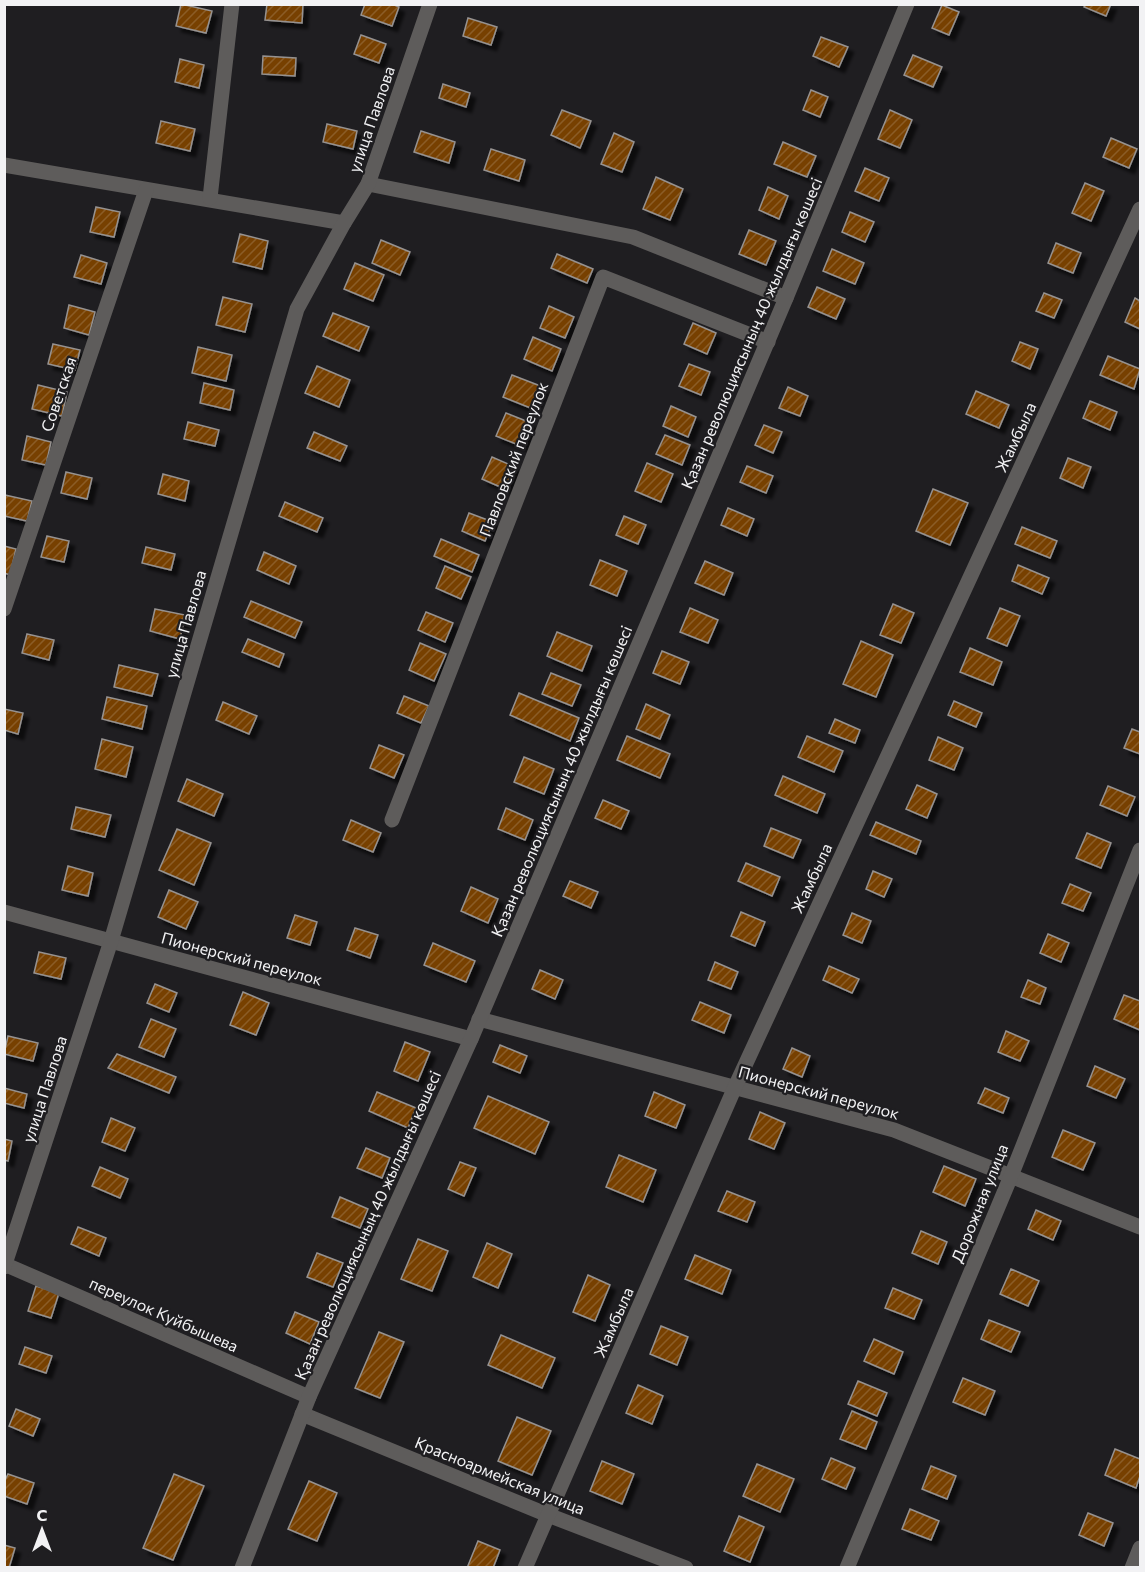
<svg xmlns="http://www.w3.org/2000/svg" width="1145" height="1572" font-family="Commissioner,sans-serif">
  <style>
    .building { fill: url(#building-hatch); stroke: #969290; stroke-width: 1.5; filter: url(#shadow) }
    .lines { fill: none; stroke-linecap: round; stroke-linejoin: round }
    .minor { stroke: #5e5c5b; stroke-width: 15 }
    .labels { text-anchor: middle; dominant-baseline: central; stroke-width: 4.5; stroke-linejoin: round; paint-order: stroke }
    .street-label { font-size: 16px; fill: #f2f2f4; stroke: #1f1e21 }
  </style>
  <defs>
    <pattern id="building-hatch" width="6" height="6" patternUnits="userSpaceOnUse" patternTransform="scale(1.5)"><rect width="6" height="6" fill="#774102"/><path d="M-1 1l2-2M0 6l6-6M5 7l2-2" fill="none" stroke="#8b5d28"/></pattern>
    <filter id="shadow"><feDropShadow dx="5.5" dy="5.5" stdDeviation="1.5" flood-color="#0009"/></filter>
  </defs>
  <rect width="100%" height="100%" fill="#1f1e21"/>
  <g class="building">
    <polygon points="181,4 212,11 206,33 176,26"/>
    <polygon points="267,4 303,4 302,23 265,20"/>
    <polygon points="365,4 392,4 399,7 392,26 361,15"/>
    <polygon points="1086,4 1111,4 1106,16 1084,7"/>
    <polygon points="942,5 959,12 949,35 932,28"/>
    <polygon points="468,18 497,27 491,45 463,36"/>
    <polygon points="361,35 386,44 379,63 354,54"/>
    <polygon points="821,37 848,47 839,67 813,56"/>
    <polygon points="913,55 942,67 933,87 904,75"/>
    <polygon points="263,56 296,58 295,76 262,74"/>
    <polygon points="180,59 204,65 199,88 175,82"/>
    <polygon points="443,84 470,93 466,107 439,98"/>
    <polygon points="811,90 828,97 820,117 803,110"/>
    <polygon points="562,110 591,121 580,148 551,135"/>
    <polygon points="890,110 912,120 900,148 878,139"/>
    <polygon points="161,121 195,129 190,151 156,143"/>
    <polygon points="327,124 357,131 353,149 323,142"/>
    <polygon points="421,131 455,142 449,163 414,152"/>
    <polygon points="614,133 634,142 622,172 601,164"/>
    <polygon points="1111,138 1137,149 1129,168 1103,157"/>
    <polygon points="783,142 816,156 807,177 774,164"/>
    <polygon points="491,149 525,160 519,181 484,170"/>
    <polygon points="865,168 889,178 879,201 855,191"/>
    <polygon points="656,177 683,189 670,220 643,209"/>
    <polygon points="1085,183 1104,191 1091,221 1072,213"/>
    <polygon points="768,187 788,196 779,219 759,210"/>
    <polygon points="96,207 120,212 114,237 90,232"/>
    <polygon points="850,212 874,222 865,242 842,232"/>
    <polygon points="749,230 776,241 766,265 739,254"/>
    <polygon points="240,234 268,241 262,269 233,262"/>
    <polygon points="381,240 410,252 400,275 372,263"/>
    <polygon points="1056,243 1081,253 1073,273 1048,263"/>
    <polygon points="832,249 864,263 855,284 823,271"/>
    <polygon points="557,254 593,269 587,283 551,268"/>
    <polygon points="81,255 107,263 101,284 74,277"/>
    <polygon points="355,263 384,275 373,301 344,289"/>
    <polygon points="817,287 845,299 836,319 808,307"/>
    <polygon points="1044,293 1062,300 1054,318 1036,311"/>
    <polygon points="223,297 252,304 245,332 216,325"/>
    <polygon points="1135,298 1140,301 1140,329 1125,322"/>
    <polygon points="69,305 95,312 89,335 64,328"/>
    <polygon points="549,306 574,317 565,338 540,328"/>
    <polygon points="333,313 369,327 359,351 323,336"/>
    <polygon points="693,323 716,333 707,354 684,344"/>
    <polygon points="533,337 561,349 552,371 524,359"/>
    <polygon points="1020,342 1038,349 1030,369 1012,361"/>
    <polygon points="53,344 80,350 75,370 48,364"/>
    <polygon points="198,347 232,355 226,381 192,373"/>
    <polygon points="1108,356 1140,369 1134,389 1100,375"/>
    <polygon points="689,364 710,372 701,395 679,386"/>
    <polygon points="317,366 350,380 339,407 305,393"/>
    <polygon points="512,375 543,387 533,409 503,397"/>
    <polygon points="204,383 234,390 230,410 200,403"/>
    <polygon points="38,385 67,392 62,416 32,409"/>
    <polygon points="788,387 808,396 800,416 779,408"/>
    <polygon points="976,391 1009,405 999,428 966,414"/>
    <polygon points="1090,401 1117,412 1110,430 1083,418"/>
    <polygon points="671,406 696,417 688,437 663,426"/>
    <polygon points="506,413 531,423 521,446 496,436"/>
    <polygon points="188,422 219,430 215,446 184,439"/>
    <polygon points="764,425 782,432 773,453 755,445"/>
    <polygon points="314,432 347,446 340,461 307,448"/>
    <polygon points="665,435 690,445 682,465 656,454"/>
    <polygon points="27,436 51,442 46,465 22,460"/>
    <polygon points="492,457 515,467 505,489 482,479"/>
    <polygon points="1068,458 1091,467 1083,488 1060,478"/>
    <polygon points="647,463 673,474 661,502 635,491"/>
    <polygon points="747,466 773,476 766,493 740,482"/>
    <polygon points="66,472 92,478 87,499 61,493"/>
    <polygon points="163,474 189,481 185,501 158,494"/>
    <polygon points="933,489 968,503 950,545 916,531"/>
    <polygon points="5,495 32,501 27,521 4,516"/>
    <polygon points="285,502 323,518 317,532 279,516"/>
    <polygon points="728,508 754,519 747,536 721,525"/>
    <polygon points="469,513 493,522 485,541 462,531"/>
    <polygon points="624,516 646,525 638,544 616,535"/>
    <polygon points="1022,527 1057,541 1050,558 1015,544"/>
    <polygon points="47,536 69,541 64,562 41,557"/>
    <polygon points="441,539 479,555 472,572 434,556"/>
    <polygon points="4,546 16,549 10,575 4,573"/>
    <polygon points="146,547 175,554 171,570 142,563"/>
    <polygon points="264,552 296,566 289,584 257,570"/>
    <polygon points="600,560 627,571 617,596 590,585"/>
    <polygon points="705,561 733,573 724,595 695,583"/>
    <polygon points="1018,565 1049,578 1042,594 1012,581"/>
    <polygon points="445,566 471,577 461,599 436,588"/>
    <polygon points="251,601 302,622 295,638 244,617"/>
    <polygon points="893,604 914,613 901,643 880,635"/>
    <polygon points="690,608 718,620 708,643 680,632"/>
    <polygon points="1000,608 1020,616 1007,646 987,638"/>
    <polygon points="155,609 185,615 180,639 150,631"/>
    <polygon points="426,612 453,623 445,642 418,630"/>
    <polygon points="557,632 592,646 582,671 547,656"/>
    <polygon points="27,634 54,640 49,660 22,653"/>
    <polygon points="248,639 284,654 279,667 242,652"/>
    <polygon points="861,641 893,655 876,697 843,684"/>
    <polygon points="420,643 446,654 434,681 409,670"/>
    <polygon points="970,648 1002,662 993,685 960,672"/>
    <polygon points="662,651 689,662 680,684 653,673"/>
    <polygon points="119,665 158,674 152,696 114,687"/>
    <polygon points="551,673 581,685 572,706 542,694"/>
    <polygon points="519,693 579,718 570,741 510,715"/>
    <polygon points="404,696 429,706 421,723 397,713"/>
    <polygon points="107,697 147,706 142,729 102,719"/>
    <polygon points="954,701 982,713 976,727 948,715"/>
    <polygon points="223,702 257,716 249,734 216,720"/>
    <polygon points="646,704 670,715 660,739 636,729"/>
    <polygon points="4,709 23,713 18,734 4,730"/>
    <polygon points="835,719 860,730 855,743 829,733"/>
    <polygon points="1132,729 1140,732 1140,754 1124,748"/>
    <polygon points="627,736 670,754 660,778 617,760"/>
    <polygon points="807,736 843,751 834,772 798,757"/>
    <polygon points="938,737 963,748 954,770 929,760"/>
    <polygon points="102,739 133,747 126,777 95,769"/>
    <polygon points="379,745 404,755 394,778 370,768"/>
    <polygon points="524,757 554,769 544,794 514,782"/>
    <polygon points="783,776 825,794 817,813 775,795"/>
    <polygon points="187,779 223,794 214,816 178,801"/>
    <polygon points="917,785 937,794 927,818 906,809"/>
    <polygon points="1108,786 1135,797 1127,816 1100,805"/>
    <polygon points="603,800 629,811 621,829 595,818"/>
    <polygon points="76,807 111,815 105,837 71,829"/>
    <polygon points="506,808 533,820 525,840 498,829"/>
    <polygon points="351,820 381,833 373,852 343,840"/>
    <polygon points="876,822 921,841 916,854 870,835"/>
    <polygon points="771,828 801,840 793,858 764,846"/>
    <polygon points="177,829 211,843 194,885 159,870"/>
    <polygon points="1087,833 1111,843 1101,868 1076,858"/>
    <polygon points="746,863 780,877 772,896 738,881"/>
    <polygon points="68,866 93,873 88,896 62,890"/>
    <polygon points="873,871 892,879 884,897 866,889"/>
    <polygon points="570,881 598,892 591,908 563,896"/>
    <polygon points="1070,884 1091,893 1083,911 1062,903"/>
    <polygon points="471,887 498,899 488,923 461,911"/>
    <polygon points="169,890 198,902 186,929 158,917"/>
    <polygon points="741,912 765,922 755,946 731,936"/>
    <polygon points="852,913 871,921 862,943 843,935"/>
    <polygon points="295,915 317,922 310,945 287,938"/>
    <polygon points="355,928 378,935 370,958 347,950"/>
    <polygon points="1048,934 1069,943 1061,962 1040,953"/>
    <polygon points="433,943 475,961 466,982 424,965"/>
    <polygon points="39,952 66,958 61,979 34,973"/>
    <polygon points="715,962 738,972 731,989 708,980"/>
    <polygon points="829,966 859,979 852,993 823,980"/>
    <polygon points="540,970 563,980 555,999 532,989"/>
    <polygon points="1028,980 1046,988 1040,1004 1021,997"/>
    <polygon points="155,984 177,993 169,1012 147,1003"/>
    <polygon points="243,992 269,1003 256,1035 230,1025"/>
    <polygon points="1124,995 1140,1001 1140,1030 1114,1019"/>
    <polygon points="700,1002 731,1015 724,1033 692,1020"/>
    <polygon points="151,1019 176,1029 164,1057 139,1047"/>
    <polygon points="1006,1031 1029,1041 1020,1061 998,1052"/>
    <polygon points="8,1036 38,1043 33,1061 4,1054"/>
    <polygon points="405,1042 430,1052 418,1081 394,1071"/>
    <polygon points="500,1045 527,1056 520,1073 493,1062"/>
    <polygon points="792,1048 810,1056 802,1077 783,1069"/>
    <polygon points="117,1054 176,1077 169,1093 108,1068"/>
    <polygon points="1095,1066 1125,1079 1116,1098 1087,1086"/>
    <polygon points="4,1088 27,1094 24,1108 4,1103"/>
    <polygon points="985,1088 1009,1098 1003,1113 978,1103"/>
    <polygon points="377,1092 416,1108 408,1128 369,1111"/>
    <polygon points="654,1092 685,1105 676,1128 645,1116"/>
    <polygon points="488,1096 549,1122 535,1154 474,1128"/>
    <polygon points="760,1112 785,1123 774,1149 749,1139"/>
    <polygon points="111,1118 135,1128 125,1151 102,1142"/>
    <polygon points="1063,1130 1095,1143 1083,1170 1052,1157"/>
    <polygon points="4,1139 12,1141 8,1161 4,1160"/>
    <polygon points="366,1148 390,1158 382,1178 357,1168"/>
    <polygon points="619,1155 656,1170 643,1202 606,1187"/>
    <polygon points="460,1162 476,1168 464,1196 448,1189"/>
    <polygon points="944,1166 976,1179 965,1206 933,1192"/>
    <polygon points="100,1167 128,1179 120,1198 92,1186"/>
    <polygon points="727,1191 755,1202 747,1222 718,1211"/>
    <polygon points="340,1197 368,1209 360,1228 332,1217"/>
    <polygon points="1036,1210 1061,1221 1053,1240 1028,1229"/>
    <polygon points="78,1227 106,1238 99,1256 71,1244"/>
    <polygon points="921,1231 947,1242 938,1264 912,1253"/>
    <polygon points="418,1239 448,1251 432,1291 401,1279"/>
    <polygon points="487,1243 512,1254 498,1288 473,1277"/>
    <polygon points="317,1253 343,1263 333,1287 307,1277"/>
    <polygon points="695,1255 731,1270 722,1294 685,1279"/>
    <polygon points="1011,1269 1039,1281 1028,1306 1000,1294"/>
    <polygon points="588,1275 610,1285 595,1321 573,1312"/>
    <polygon points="36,1286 59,1293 51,1318 28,1311"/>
    <polygon points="893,1288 922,1300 914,1319 885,1308"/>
    <polygon points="295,1312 319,1322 310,1344 286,1333"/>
    <polygon points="989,1320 1020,1332 1011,1352 981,1339"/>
    <polygon points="661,1326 688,1337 677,1365 650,1354"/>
    <polygon points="379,1332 404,1342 380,1398 355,1388"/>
    <polygon points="501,1335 555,1358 542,1388 488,1365"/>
    <polygon points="874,1339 903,1352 894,1374 864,1361"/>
    <polygon points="25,1347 52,1356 46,1373 19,1364"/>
    <polygon points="963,1378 995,1391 985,1415 953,1402"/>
    <polygon points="858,1381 887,1393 877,1416 848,1404"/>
    <polygon points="638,1385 663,1396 652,1424 626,1413"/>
    <polygon points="16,1409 40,1419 33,1436 9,1426"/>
    <polygon points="852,1411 877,1422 866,1449 840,1439"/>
    <polygon points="517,1417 551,1431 532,1475 498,1461"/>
    <polygon points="1115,1449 1140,1459 1140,1476 1136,1488 1105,1475"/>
    <polygon points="831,1458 855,1468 846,1489 822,1479"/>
    <polygon points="602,1461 634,1474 622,1504 590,1491"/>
    <polygon points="757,1464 794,1479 780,1512 743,1496"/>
    <polygon points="931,1466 956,1476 947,1499 922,1489"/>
    <polygon points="8,1474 34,1483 27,1504 4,1496 4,1482"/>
    <polygon points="174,1474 204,1486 173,1560 143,1548"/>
    <polygon points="309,1481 337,1493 317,1541 288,1529"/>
    <polygon points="910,1509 939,1521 931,1540 902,1529"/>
    <polygon points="1088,1513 1113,1523 1104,1546 1079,1535"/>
    <polygon points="739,1516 764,1527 750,1562 724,1551"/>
    <polygon points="478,1541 500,1550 493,1568 467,1568"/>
    <polygon points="4,1545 15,1548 9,1568 4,1567"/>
  </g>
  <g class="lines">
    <g class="minor">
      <polyline points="4,165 344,223"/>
      <polyline points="368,184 633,237 786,298"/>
      <polyline points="210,198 232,4"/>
      <polyline points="4,609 146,190"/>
      <polyline points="392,820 603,277 768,342"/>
      <polyline points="4,912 471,1039"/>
      <polyline points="479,1019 894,1130 1140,1227"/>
      <polyline points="4,1264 309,1397"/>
      <polyline points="4,1267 111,941 297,309 344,223 368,184 430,4"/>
      <polyline points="302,1414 548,1515 686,1568"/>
      <polyline points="242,1568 309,1397 471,1039 786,298 907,4"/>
      <polyline points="525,1568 735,1087 1140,209"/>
      <polyline points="847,1568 1011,1176 1140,850"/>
      <polyline points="1132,1568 1140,1548"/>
    </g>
  </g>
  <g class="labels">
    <g class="street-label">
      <text transform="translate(371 119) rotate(-71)">улица Павлова</text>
      <text transform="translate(751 333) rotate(-67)">Қазан революциясының 40 жылдығы көшесі</text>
      <text transform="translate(58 394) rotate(-71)">Советская</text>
      <text transform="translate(1015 437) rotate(-65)">Жамбыла</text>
      <text transform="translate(513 459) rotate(-69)">Павловский переулок</text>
      <text transform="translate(185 624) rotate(-74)">улица Павлова</text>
      <text transform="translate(561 781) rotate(-67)">Қазан революциясының 40 жылдығы көшесі</text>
      <text transform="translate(811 878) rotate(-65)">Жамбыла</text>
      <text transform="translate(242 958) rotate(15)">Пионерский переулок</text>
      <text transform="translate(44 1089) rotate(-72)">улица Павлова</text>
      <text transform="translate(819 1092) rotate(15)">Пионерский переулок</text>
      <text transform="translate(979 1203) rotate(-68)">Дорожная улица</text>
      <text transform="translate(367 1225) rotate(-66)">Қазан революциясының 40 жылдығы көшесі</text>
      <text transform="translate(164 1314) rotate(24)">переулок Куйбышева</text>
      <text transform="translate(613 1322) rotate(-66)">Жамбыла</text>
      <text transform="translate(500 1475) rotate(22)">Красноармейская улица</text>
    </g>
  </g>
  <rect width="1145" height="1572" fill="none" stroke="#f2f2f4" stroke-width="12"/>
  <g transform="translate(42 1530)" stroke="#1f1e21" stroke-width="4.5" paint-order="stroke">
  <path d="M0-4.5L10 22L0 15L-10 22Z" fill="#f2f2f4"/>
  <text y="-9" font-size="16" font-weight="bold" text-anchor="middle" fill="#f2f2f4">С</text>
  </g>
</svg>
